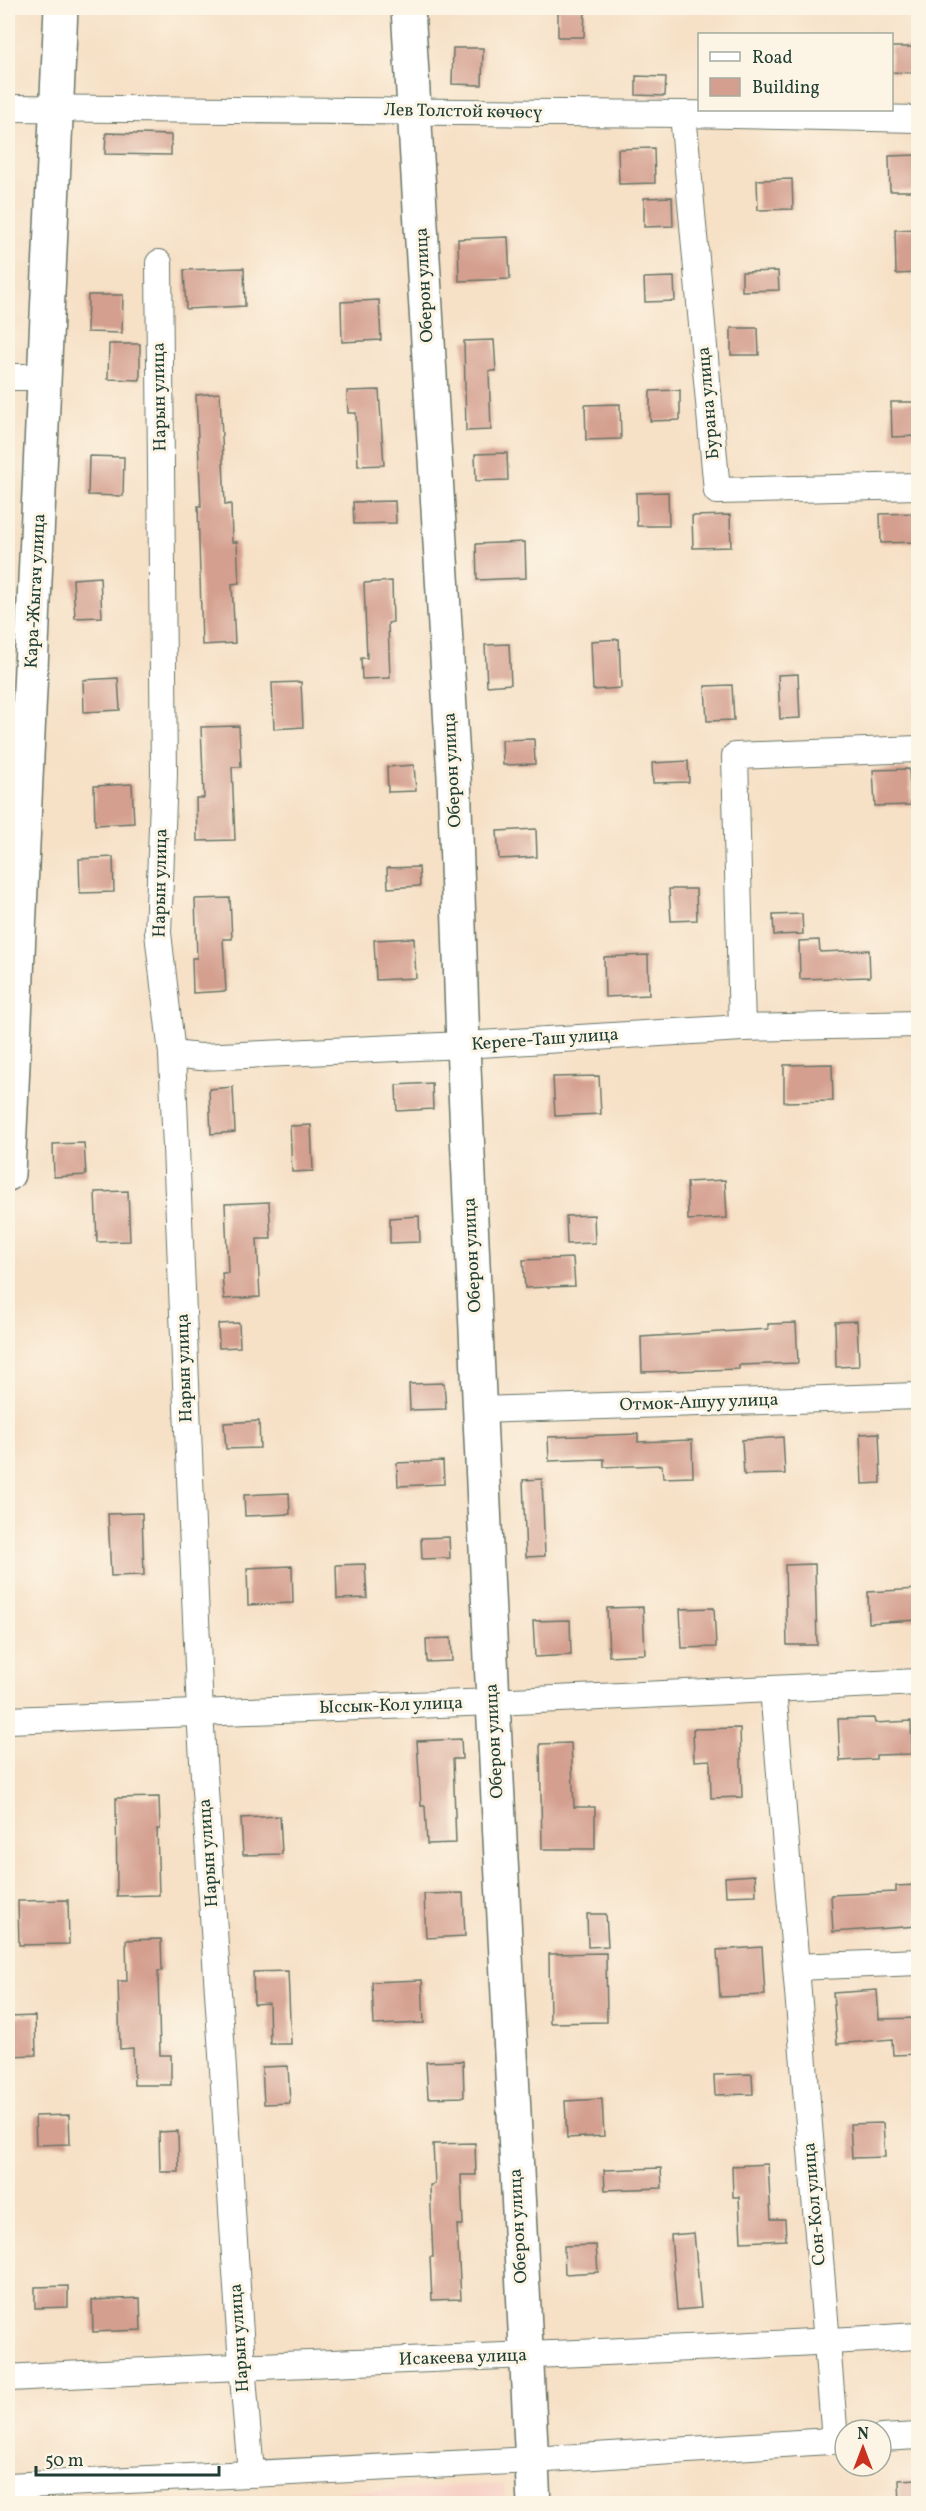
<svg xmlns="http://www.w3.org/2000/svg" width="926" height="2511" font-family="Vollkorn,serif">
  <style>
    .built { fill: #f7d1c6 }
    .building { fill: #d49f8f }
    .lines { fill: none; stroke-linecap: round; stroke-linejoin: round }
    .street-casing { stroke: #6a7667; stroke-width: 28 }
    .secondary-casing { stroke: #6a7667; stroke-width: 36 }
    .street { stroke: #fff; stroke-width: 26 }
    .secondary { stroke: #fff; stroke-width: 33 }
    .labels { text-anchor: middle; dominant-baseline: central; stroke-width: 6; stroke-linejoin: round; paint-order: stroke }
    .street-label { font-size: 18px; fill: #1f3d34; stroke: #fcf5e5 }
  </style>
  <rect width="100%" height="100%" fill="#fcf5e5"/>
  <filter id="ink" filterUnits="userSpaceOnUse"><feTurbulence type="fractalNoise" baseFrequency=".0167" numOctaves="2"/><feDisplacementMap in="SourceGraphic" scale="12" xChannelSelector="R" yChannelSelector="G"/><feConvolveMatrix kernelMatrix="1 2 1 2 8 2 1 2 1" color-interpolation-filters="sRGB"/></filter>
  <filter id="wash" filterUnits="userSpaceOnUse"><feTurbulence type="fractalNoise" baseFrequency=".008" numOctaves="4" result="noise"/><feDisplacementMap in="SourceGraphic" scale="24" xChannelSelector="R" yChannelSelector="G"/><feGaussianBlur stdDeviation="1.35" result="paint"/><feColorMatrix in="noise" values="0 0 0 0 0 0 0 0 0 0 0 0 0 0 0 0 0 1.4 0 .05"/><feComposite in="paint" operator="in"/></filter>
  <g filter="url(#wash)">
    <rect width="100%" height="100%" fill="#f6e0c6"/>
    <polygon class="built" points="504,2484 505,2503 142,2503"/>
    <g id="blocks">
      <g class="building">
        <polygon points="558,8 585,8 584,37 558,37"/>
        <polygon points="891,47 915,47 914,73 891,72"/>
        <polygon points="453,48 483,48 482,85 452,84"/>
        <polygon points="636,76 666,77 665,96 636,95"/>
        <polygon points="106,133 171,135 171,155 105,154"/>
        <polygon points="654,148 655,183 619,184 618,149"/>
        <polygon points="918,155 918,191 890,191 889,156"/>
        <polygon points="792,179 793,209 758,210 757,180"/>
        <polygon points="672,197 673,226 644,227 644,198"/>
        <polygon points="918,229 918,273 896,274 895,230"/>
        <polygon points="508,237 510,279 459,281 458,239"/>
        <polygon points="244,268 245,306 186,309 184,270"/>
        <polygon points="778,271 779,290 742,291 742,272"/>
        <polygon points="674,277 675,301 645,302 644,278"/>
        <polygon points="88,295 123,295 122,333 87,332"/>
        <polygon points="379,300 381,340 342,342 341,302"/>
        <polygon points="731,328 758,328 759,355 731,355"/>
        <polygon points="494,340 496,371 489,371 491,430 466,431 464,341"/>
        <polygon points="109,344 140,344 140,380 108,379"/>
        <polygon points="379,390 384,465 358,466 356,413 348,413 347,391"/>
        <polygon points="680,390 680,420 650,421 650,391"/>
        <polygon points="220,393 225,505 231,504 232,542 237,542 239,583 232,584 235,643 202,645 198,506 201,506 196,395"/>
        <polygon points="891,402 918,402 918,436 892,437"/>
        <polygon points="620,404 621,439 586,440 585,405"/>
        <polygon points="507,453 508,480 476,481 475,454"/>
        <polygon points="89,456 124,457 123,496 88,495"/>
        <polygon points="668,492 669,526 637,526 636,493"/>
        <polygon points="395,501 396,523 354,524 353,502"/>
        <polygon points="918,513 918,542 881,543 880,514"/>
        <polygon points="730,515 731,547 693,548 692,516"/>
        <polygon points="525,542 526,578 477,580 476,544"/>
        <polygon points="100,577 102,617 75,618 73,579"/>
        <polygon points="392,581 393,622 388,623 390,678 362,679 361,658 367,658 364,583"/>
        <polygon points="619,639 621,688 593,690 591,641"/>
        <polygon points="509,644 511,684 487,686 485,645"/>
        <polygon points="798,674 800,718 780,719 778,675"/>
        <polygon points="118,678 120,710 84,712 83,680"/>
        <polygon points="301,682 303,727 274,729 272,683"/>
        <polygon points="732,685 734,720 707,721 705,686"/>
        <polygon points="239,726 241,767 232,767 235,840 197,841 196,798 204,798 201,727"/>
        <polygon points="534,739 535,764 503,765 502,740"/>
        <polygon points="688,761 689,782 653,783 652,763"/>
        <polygon points="414,765 416,791 388,792 387,767"/>
        <polygon points="909,769 911,805 875,806 873,770"/>
        <polygon points="132,784 134,823 95,825 94,786"/>
        <polygon points="536,829 537,857 499,859 497,831"/>
        <polygon points="113,857 114,892 80,893 79,859"/>
        <polygon points="419,867 420,886 388,888 387,868"/>
        <polygon points="669,889 696,889 697,920 671,921"/>
        <polygon points="230,898 232,939 223,939 226,991 193,993 192,958 197,958 195,899"/>
        <polygon points="802,914 803,934 774,935 773,915"/>
        <polygon points="414,938 416,978 376,980 374,940"/>
        <polygon points="819,940 820,952 869,950 870,977 800,979 799,941"/>
        <polygon points="648,955 649,995 605,997 604,957"/>
        <polygon points="832,1064 833,1101 784,1102 784,1065"/>
        <polygon points="599,1076 601,1114 555,1116 553,1077"/>
        <polygon points="432,1083 433,1109 397,1111 396,1085"/>
        <polygon points="233,1087 235,1132 211,1134 209,1089"/>
        <polygon points="311,1125 313,1171 292,1172 290,1126"/>
        <polygon points="84,1143 86,1175 54,1177 53,1144"/>
        <polygon points="725,1180 727,1218 688,1220 687,1182"/>
        <polygon points="128,1191 130,1241 97,1242 95,1192"/>
        <polygon points="269,1202 271,1239 257,1239 260,1297 224,1299 222,1273 228,1273 225,1204"/>
        <polygon points="594,1215 595,1243 567,1244 566,1216"/>
        <polygon points="419,1216 420,1242 390,1243 390,1218"/>
        <polygon points="573,1258 575,1286 525,1288 523,1260"/>
        <polygon points="857,1321 859,1366 836,1367 835,1322"/>
        <polygon points="239,1323 240,1347 219,1348 218,1324"/>
        <polygon points="796,1323 798,1363 739,1365 739,1369 642,1372 641,1337 768,1329 768,1324"/>
        <polygon points="444,1383 446,1409 410,1410 409,1384"/>
        <polygon points="259,1421 260,1448 226,1449 224,1423"/>
        <polygon points="879,1433 881,1483 862,1484 860,1434"/>
        <polygon points="638,1434 638,1442 692,1440 693,1477 663,1478 662,1465 604,1467 604,1459 549,1461 548,1437"/>
        <polygon points="783,1437 785,1474 744,1475 742,1440"/>
        <polygon points="443,1461 444,1484 398,1486 397,1463"/>
        <polygon points="542,1479 545,1556 526,1557 523,1480"/>
        <polygon points="289,1493 290,1514 245,1516 244,1495"/>
        <polygon points="142,1513 144,1575 111,1576 108,1514"/>
        <polygon points="449,1537 450,1558 422,1559 421,1538"/>
        <polygon points="365,1564 367,1598 337,1599 336,1565"/>
        <polygon points="815,1564 817,1645 787,1645 785,1565"/>
        <polygon points="292,1566 293,1603 248,1605 247,1568"/>
        <polygon points="918,1589 918,1620 869,1623 868,1592"/>
        <polygon points="643,1607 645,1654 609,1656 607,1608"/>
        <polygon points="714,1608 716,1647 682,1648 680,1609"/>
        <polygon points="570,1620 571,1655 535,1657 533,1621"/>
        <polygon points="451,1638 452,1661 427,1662 426,1639"/>
        <polygon points="874,1718 875,1723 911,1721 912,1754 876,1755 876,1759 840,1761 838,1719"/>
        <polygon points="740,1728 742,1797 711,1798 710,1760 694,1761 693,1729"/>
        <polygon points="461,1739 462,1759 453,1759 456,1843 427,1844 425,1806 421,1806 417,1741"/>
        <polygon points="571,1743 574,1807 595,1807 595,1849 542,1849 540,1744"/>
        <polygon points="159,1797 160,1829 157,1829 159,1895 117,1896 116,1798"/>
        <polygon points="280,1816 282,1854 243,1855 241,1818"/>
        <polygon points="755,1875 756,1895 726,1896 725,1877"/>
        <polygon points="918,1885 918,1926 833,1932 831,1895 896,1892 896,1886"/>
        <polygon points="463,1893 465,1936 426,1938 424,1894"/>
        <polygon points="68,1900 69,1944 19,1945 18,1901"/>
        <polygon points="587,1914 606,1914 608,1946 588,1947"/>
        <polygon points="161,1939 162,1971 158,1971 160,2055 171,2055 171,2085 134,2085 133,2048 120,2049 118,1981 127,1981 126,1940"/>
        <polygon points="762,1947 765,1995 720,1997 717,1950"/>
        <polygon points="606,1953 607,2022 550,2023 549,1954"/>
        <polygon points="288,1971 291,2044 270,2044 269,2003 254,2004 253,1972"/>
        <polygon points="422,1980 424,2023 374,2025 372,1982"/>
        <polygon points="877,1990 879,2019 918,2018 918,2054 893,2055 892,2039 837,2044 833,1993"/>
        <polygon points="35,2016 36,2055 8,2056 8,2017"/>
        <polygon points="463,2061 464,2097 428,2098 426,2062"/>
        <polygon points="288,2066 290,2103 264,2104 262,2067"/>
        <polygon points="752,2074 753,2094 715,2095 714,2075"/>
        <polygon points="602,2099 604,2136 567,2138 565,2101"/>
        <polygon points="69,2115 70,2144 36,2145 35,2116"/>
        <polygon points="883,2123 885,2157 852,2158 850,2124"/>
        <polygon points="178,2131 179,2172 160,2172 159,2132"/>
        <polygon points="475,2143 476,2175 461,2175 463,2225 457,2225 461,2299 432,2300 430,2257 433,2257 430,2185 435,2184 433,2144"/>
        <polygon points="768,2164 771,2219 785,2219 786,2240 741,2242 739,2197 733,2197 732,2166"/>
        <polygon points="661,2168 662,2188 605,2190 604,2170"/>
        <polygon points="694,2233 701,2308 677,2310 671,2235"/>
        <polygon points="596,2245 598,2272 565,2274 564,2246"/>
        <polygon points="68,2286 68,2307 35,2308 35,2287"/>
        <polygon points="140,2298 141,2330 93,2332 92,2300"/>
        <polygon points="918,2479 918,2504 900,2504 899,2480"/>
      </g>
    </g>
  </g>
  <g filter="url(#ink)">
    <use href="#blocks" fill-opacity="0" stroke="#6a7667" stroke-width="1.5"/>
    <g class="lines">
      <g class="street-casing">
        <g id="street">
          <polyline points="8,108 683,114 918,119"/>
          <polyline points="683,114 717,491 918,486"/>
          <polyline points="159,263 164,774 158,933 172,1054 200,1713 242,2365 251,2473"/>
          <polyline points="8,377 46,377"/>
          <polyline points="742,1028 735,756 918,749"/>
          <polyline points="172,1054 200,1057 463,1045 742,1028 918,1024"/>
          <polyline points="480,1410 918,1396"/>
          <polyline points="773,1689 835,2440"/>
          <polyline points="8,1720 493,1702 918,1682"/>
          <polyline points="796,1967 918,1962"/>
          <path d="M8,2378c303,-17 607,-23 910,-42"/>
          <polyline points="881,2438 918,2436"/>
          <polyline points="8,2486 532,2460 845,2440"/>
        </g>
      </g>
      <g class="secondary-casing">
        <g id="secondary">
          <polyline points="408,8 454,776 463,1045 493,1702 534,2504"/>
          <polyline points="8,1174 61,8"/>
        </g>
      </g>
      <use href="#street" class="street"/>
      <use href="#secondary" class="secondary"/>
    </g>
  </g>
  <g class="labels">
    <g class="street-label">
      <text transform="translate(463 112) rotate(1)">Лев Толстой көчөсү</text>
      <text transform="translate(425 285) rotate(-93)">Оберон улица</text>
      <text transform="translate(160 397) rotate(-91)">Нарын улица</text>
      <text transform="translate(709 403) rotate(-95)">Бурана улица</text>
      <text transform="translate(36 591) rotate(-87)">Кара-Жыгач улица</text>
      <text transform="translate(453 770) rotate(-93)">Оберон улица</text>
      <text transform="translate(161 883) rotate(-89)">Нарын улица</text>
      <text transform="translate(545 1040) rotate(-4)">Кереге-Таш улица</text>
      <text transform="translate(473 1255) rotate(-93)">Оберон улица</text>
      <text transform="translate(185 1368) rotate(-92)">Нарын улица</text>
      <text transform="translate(699 1403) rotate(-2)">Отмок-Ашуу улица</text>
      <text transform="translate(391 1706) rotate(-2)">Ыссык-Кол улица</text>
      <text transform="translate(495 1741) rotate(-93)">Оберон улица</text>
      <text transform="translate(209 1853) rotate(-94)">Нарын улица</text>
      <text transform="translate(815 2204) rotate(-95)">Сон-Кол улица</text>
      <text transform="translate(519 2226) rotate(-93)">Оберон улица</text>
      <text transform="translate(240 2338) rotate(-94)">Нарын улица</text>
      <text transform="translate(463 2358) rotate(-2)">Исакеева улица</text>
    </g>
  </g>
  <rect width="926" height="2511" fill="none" stroke="#fcf5e5" stroke-width="30"/>
  <rect x="698" y="33" width="195" height="78" fill="#fcf5e5" stroke="#a4ab9e" stroke-width="1.5"/>
  <rect x="710" y="52" width="30" height="9" fill="#ffffff" stroke="#a4ab9e" stroke-width="1.5"/>
  <text x="752" y="63" font-size="18" fill="#1f3d34">Road</text>
  <rect x="710" y="78" width="30" height="18" fill="#d49f8f" stroke="#a4ab9e" stroke-width="1.5"/>
  <text x="752" y="93" font-size="18" fill="#1f3d34">Building</text>
  <g transform="translate(863 2448)"><circle r="28" fill="#fcf5e5" stroke="#a4ab9e" stroke-width="1.5"/>
  <path d="M0-4.5L10 22L0 15L-10 22Z" fill="#c8321e"/>
  <text y="-9" font-size="16" font-weight="bold" text-anchor="middle" fill="#1f3d34">N</text>
  </g>
  <path d="M36 2466v9h183v-9" fill="none" stroke="#1f3d34" stroke-width="3"/>
  <text x="45" y="2466" font-size="18" fill="#1f3d34" stroke="#fcf5e5" stroke-width="4.5" paint-order="stroke">50 m</text>
</svg>
